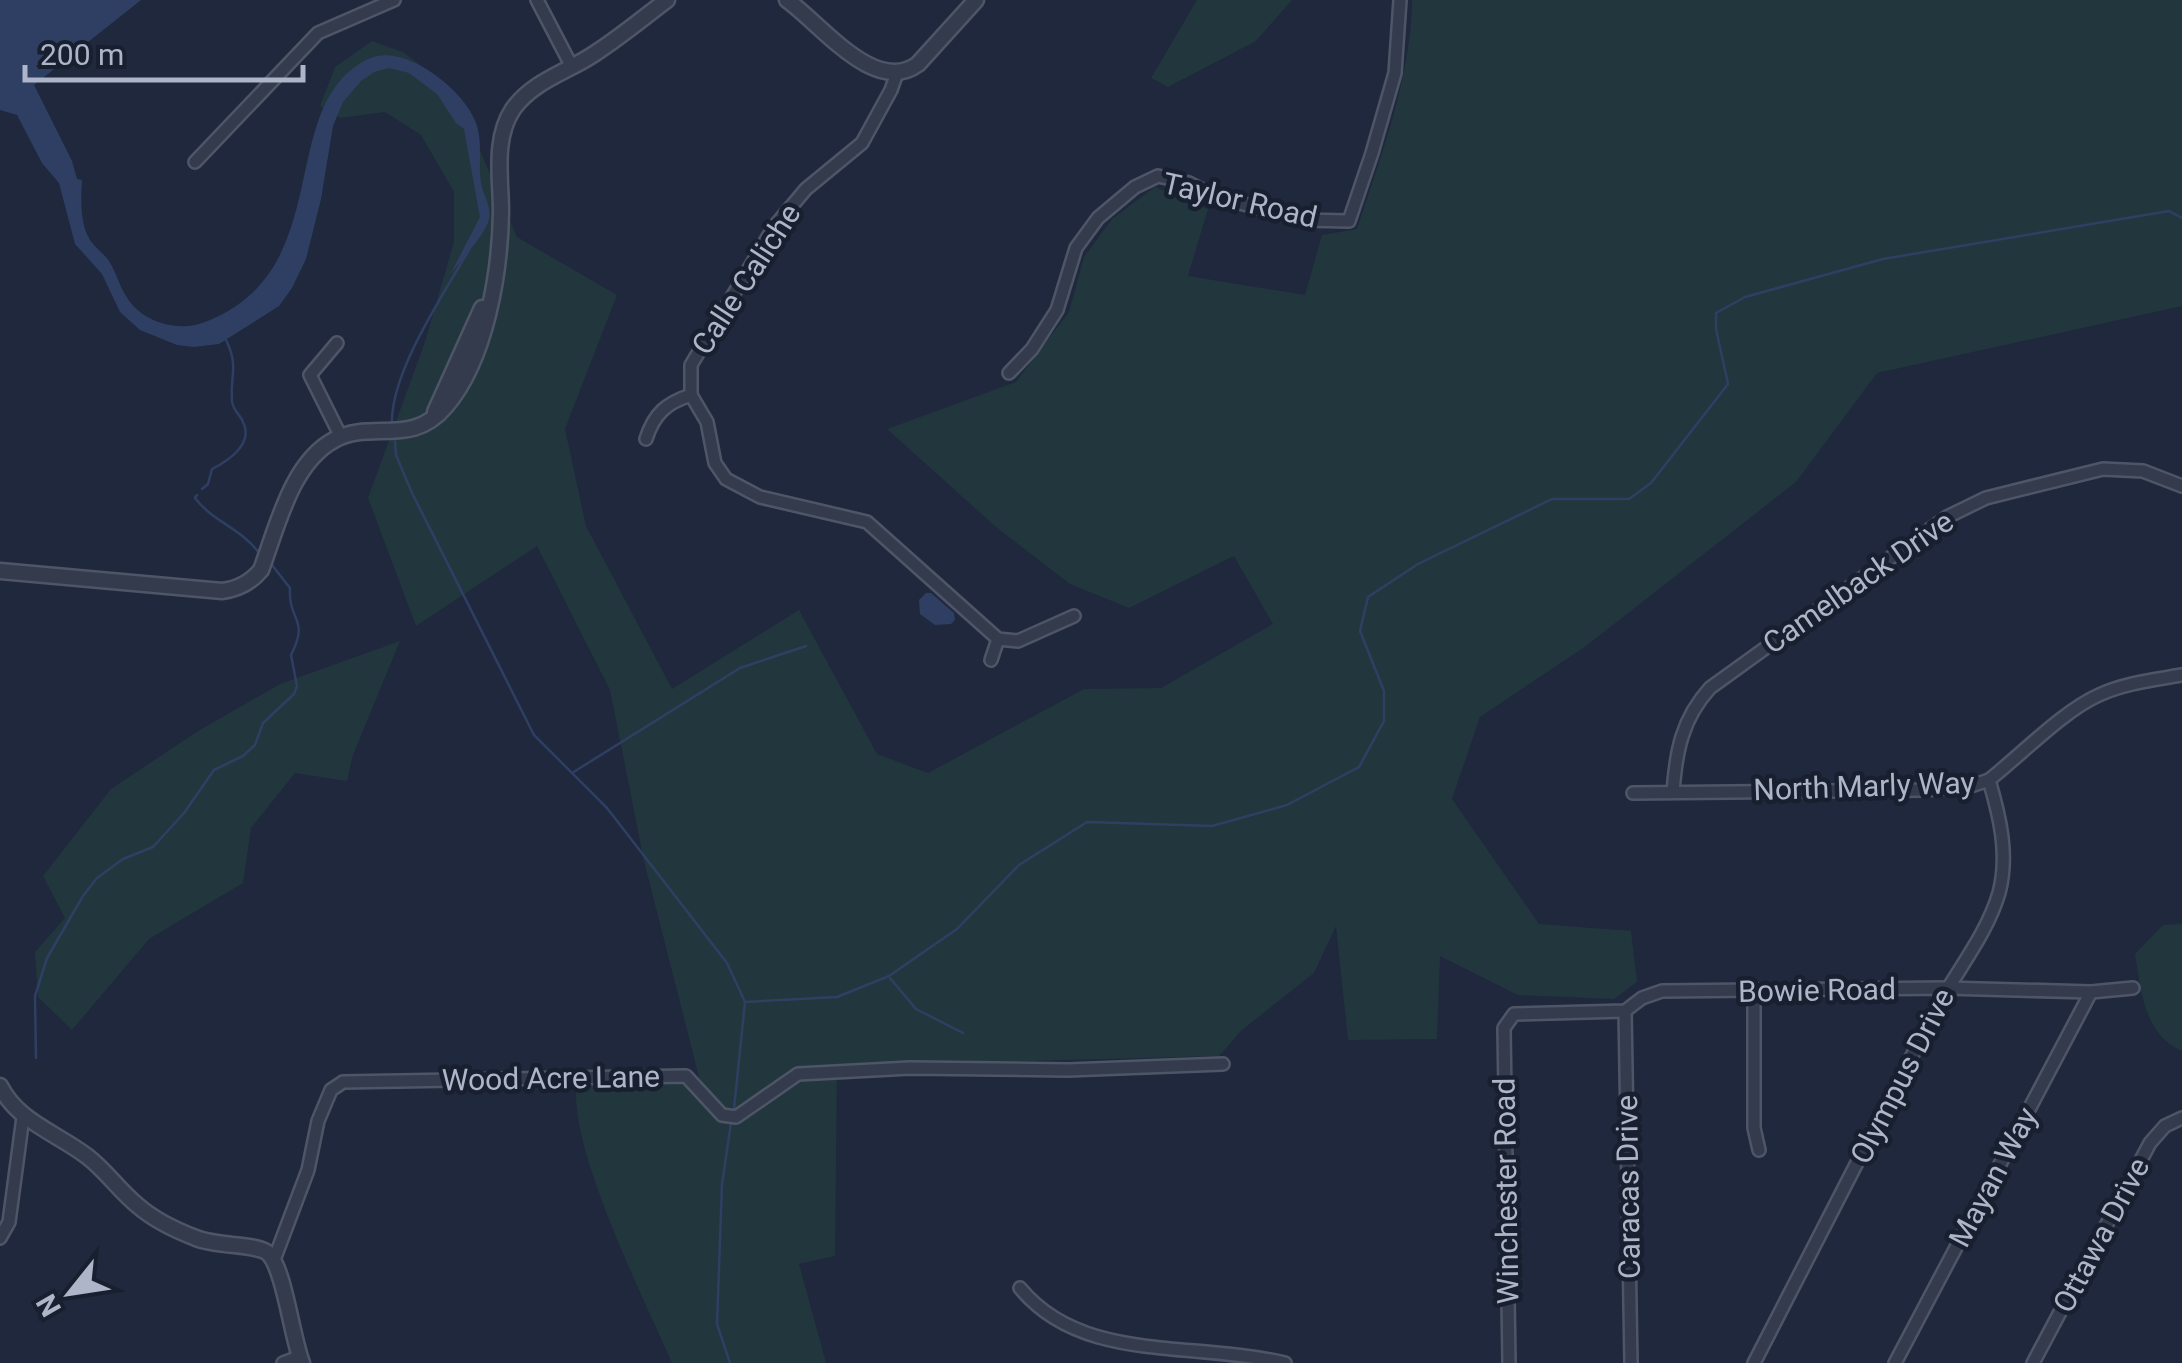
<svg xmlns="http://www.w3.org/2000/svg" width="2182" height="1363" font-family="Roboto,sans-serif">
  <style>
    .green { fill: #21373d }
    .water { fill: #2f3f63 }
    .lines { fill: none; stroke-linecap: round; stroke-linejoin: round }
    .stream { stroke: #2f3f63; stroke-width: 2.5 }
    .minor-casing { stroke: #4e5567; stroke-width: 16 }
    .tertiary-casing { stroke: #4e5567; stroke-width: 19 }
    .minor { stroke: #333b4c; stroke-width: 11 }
    .tertiary { stroke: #333b4c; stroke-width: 14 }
    .labels { text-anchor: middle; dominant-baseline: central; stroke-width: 9; stroke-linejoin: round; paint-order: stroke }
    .street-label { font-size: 30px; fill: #aeb5c8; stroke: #182030 }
  </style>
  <rect width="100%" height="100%" fill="#1f283c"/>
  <g class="green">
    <polygon points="1197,0 1292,0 1256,41 1168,87 1151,78"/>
    <path d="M1412,0h770v306l-305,67 -81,109 -210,164 -106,71 -28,82 87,125 92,7 6,51 -23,17 -96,-4 -78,-39 -3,83 -89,1 -12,-114 -22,47 -72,57 -23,26 -382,10 -2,190 -36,8 27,99h-154c-27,-62 -105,-218 -95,-279l97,-4 14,6 11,-9 -55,-216 -34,-171 -73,-144 -121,80 -48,-128 57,-156 29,-100v-50l-33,-57 -36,-23 -45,6 -20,-12 15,-39 37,-26 31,11 33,25 34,50 47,110 100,58 -52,134 21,97 86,163 127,-79 78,144 51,19 156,-84 77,-1 112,-64 -39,-68 -105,52 -59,-24 -74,-57 -109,-98 129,-47 53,-70 15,-55 28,-38 43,-32 53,22 -20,67 117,19 17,-60 35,-6c24,-73 54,-151 55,-229z"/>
    <polygon points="400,641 353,755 347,781 295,773 251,828 243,883 149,939 72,1030 38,997 35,952 65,918 43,876 111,789 198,731 280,684"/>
    <path d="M2182,924v127c-38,-16 -41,-61 -47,-97l28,-29z"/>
  </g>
  <g class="water">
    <path d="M0,0h141l-107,85 38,76 5,18 5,1c-1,20 -3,49 12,65 5,6 11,10 15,16 7,11 10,24 17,35 15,26 52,37 79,26 135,-52 68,-216 163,-263 35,-18 97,31 108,64 7,19 2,40 5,60 2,12 11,24 8,36 -3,15 -29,42 -39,56l30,-58 -16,-88 -8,-6 -19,-29 -28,-21 -20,-5 -15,4 -13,9 -18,21 -10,24 -12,73 -15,60 -14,29 -13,18 -33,21 -27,17 -25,3 -17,-2 -37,-15 -20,-18 -18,-38 -27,-30 -16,-61 -17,-20 -25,-48 -17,-5z"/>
    <polygon points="931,593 954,613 955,620 951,624 935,625 920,614 919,600 926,593"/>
  </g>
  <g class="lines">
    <g class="stream">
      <path d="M392,426c-3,-52 52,-132 78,-178"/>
      <polyline points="395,441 396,455 412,493 534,735 607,808 727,963 745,1002 734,1109"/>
      <path d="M202,489l6,-5 4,-15c16,-8 42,-25 31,-47 -3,-8 -10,-11 -11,-21 -2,-25 7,-35 -6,-61"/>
      <path d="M197,495l-2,3c17,23 47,31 64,55"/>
      <polyline points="572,773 740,668 806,646"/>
      <polyline points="890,978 916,1009 963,1033"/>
      <polyline points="745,1002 837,997 889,976 957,929 1019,865 1087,822 1212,826 1287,805 1359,767 1384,721 1384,691 1360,631 1368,597 1418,564 1552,499 1629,499 1651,483 1728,384 1716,329 1716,313 1745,297 1883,259 2169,211 2182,218"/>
      <path d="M36,1058l-1,-62 12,-38 36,-62 14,-18 26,-19 30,-12 31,-34 30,-43 29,-14 12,-11 8,-22 31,-29 3,-8 -6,-31c19,-37 -3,-33 -1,-67l-18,-23"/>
      <polyline points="730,1363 717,1324 722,1184 731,1123"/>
    </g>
    <g class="minor-casing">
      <g id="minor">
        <polyline points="537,0 572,67"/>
        <polyline points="195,162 318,33 394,0"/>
        <polyline points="337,343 310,375 341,437"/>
        <polyline points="1009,373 1032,349 1057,310 1076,248 1098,218 1135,187 1158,176 1189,183 1214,196 1303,220 1349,221 1372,153 1395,73 1400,0"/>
        <polyline points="691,395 707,422 715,463 726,479 760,497 867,522 998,639 1018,641 1074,616"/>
        <path d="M646,439c8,-25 20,-36 45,-44v-30l83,-138 32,-38 56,-46 29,-53 6,-17"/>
        <polyline points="991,660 998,639"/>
        <path d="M1673,792c3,-41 9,-73 37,-104l237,-171 39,-19 117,-29 40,2 39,15"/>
        <path d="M1633,793l293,-3 48,-5 15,-5c33,-26 74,-69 110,-85 26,-12 55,-15 83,-20"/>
        <polyline points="1754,991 1754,1128 1759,1150"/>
        <polyline points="1625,1011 1631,1363"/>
        <polyline points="0,1238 9,1222 23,1117"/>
        <polyline points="274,1260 308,1170 318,1121 331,1090 343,1082 686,1076 722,1115 736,1117 798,1074 910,1068 1068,1070 1223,1064"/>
        <path d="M1020,1288c62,75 169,53 265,75"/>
        <polyline points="283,1363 299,1357"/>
        <polyline points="1509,1363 1504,1028 1514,1014 1625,1011 1642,998 1662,991 1946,988 2091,992 2133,988"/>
        <path d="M1754,1363c60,-116 119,-232 179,-348 20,-40 53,-78 66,-122 10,-38 1,-76 -10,-113"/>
        <polyline points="1895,1363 2091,992"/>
        <polyline points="2033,1363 2150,1143 2165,1126 2182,1118"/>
      </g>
    </g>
    <g class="tertiary-casing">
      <g id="tertiary">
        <path d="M787,0c34,24 88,96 131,64l58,-64"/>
        <polyline points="435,412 482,308"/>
        <path d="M0,571l222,20c17,-2 29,-9 39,-21 16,-42 30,-107 73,-130 38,-21 77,8 112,-34 40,-47 54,-133 55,-194 0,-33 -8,-73 12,-103 20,-28 54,-37 81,-55 25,-16 49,-36 73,-54"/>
        <path d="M0,1086c18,36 57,47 88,71 18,14 31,33 49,48 17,15 38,25 59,33 21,9 62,5 73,16 15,16 23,83 33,109"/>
      </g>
    </g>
    <use href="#minor" class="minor"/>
    <use href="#tertiary" class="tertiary"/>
  </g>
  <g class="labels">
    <g class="street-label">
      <text transform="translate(1240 200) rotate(13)">Taylor Road</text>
      <text transform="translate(746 279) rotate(-57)">Calle Caliche</text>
      <text transform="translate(1858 582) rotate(-35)">Camelback Drive</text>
      <text transform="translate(1864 786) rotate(-2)">North Marly Way</text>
      <text transform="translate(1817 990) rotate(-1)">Bowie Road</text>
      <text transform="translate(1902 1076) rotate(-63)">Olympus Drive</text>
      <text transform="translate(551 1078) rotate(-1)">Wood Acre Lane</text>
      <text transform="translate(1993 1177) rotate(-62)">Mayan Way</text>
      <text transform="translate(1628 1187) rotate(-91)">Caracas Drive</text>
      <text transform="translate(1506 1191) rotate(-91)">Winchester Road</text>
      <text transform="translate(2101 1235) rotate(-62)">Ottawa Drive</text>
    </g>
  </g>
  <g transform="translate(70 1293) rotate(240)" stroke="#182030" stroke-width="8" paint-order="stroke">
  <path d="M0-8L18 38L0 25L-18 38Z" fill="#aeb5c8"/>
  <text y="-15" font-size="28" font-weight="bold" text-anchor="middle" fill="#aeb5c8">N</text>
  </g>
  <path d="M25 65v15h278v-15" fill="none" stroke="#aeb5c8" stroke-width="5"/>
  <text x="40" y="65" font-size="30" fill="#aeb5c8" stroke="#182030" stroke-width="8" paint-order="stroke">200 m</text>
</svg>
